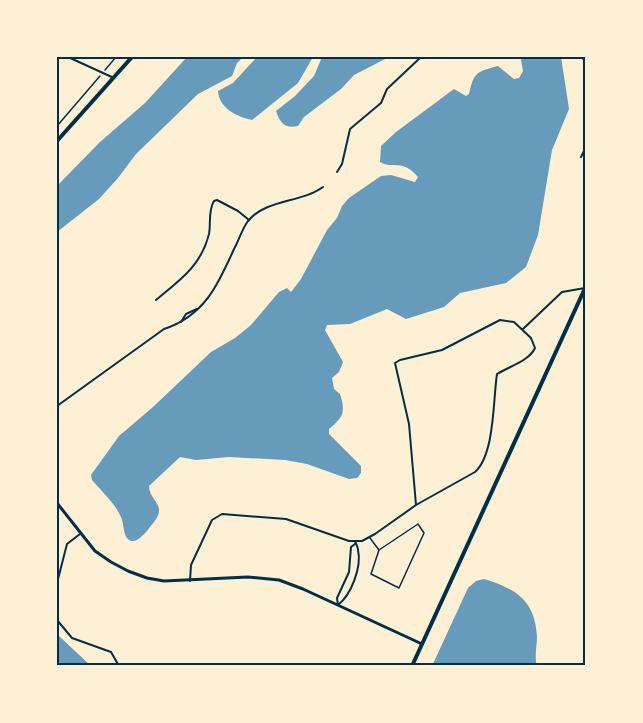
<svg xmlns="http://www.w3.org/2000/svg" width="643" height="723" font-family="Rubik,sans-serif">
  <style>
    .water { fill: #669bbc }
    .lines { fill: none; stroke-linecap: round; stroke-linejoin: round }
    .path { stroke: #003049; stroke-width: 1.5 }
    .service { stroke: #003049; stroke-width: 1.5 }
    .minor { stroke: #003049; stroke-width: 2 }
    .secondary { stroke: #003049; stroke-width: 3 }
    .primary { stroke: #003049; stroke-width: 4 }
    .neatline { fill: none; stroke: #003049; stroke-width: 2 }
  </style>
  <rect width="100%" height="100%" fill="#fdf0d5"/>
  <g class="water">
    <polygon points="187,57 243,57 237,63 232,76 198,94 136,154 118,178 99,199 57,232 57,186 100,142 145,103"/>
    <path d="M257,57h56l-15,26 -46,37c-15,-3 -33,-12 -34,-29l15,-8z"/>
    <path d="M322,57h67l-35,18 -13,14 -37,28 -6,9c-13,3 -18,-3 -22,-15l19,-15 19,-20z"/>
    <path d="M523,57h38l8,52 -17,41 -14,85 -12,32 -20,16 -46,10 -16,14 -38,12 -19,-10 -37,15 -23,1 -2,5 18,32 -4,10 -7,6 2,11 6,5c6,19 3,23 -11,35v5l32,32v7l-4,5 -8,1 -42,-15 -22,-4 -56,-3 -33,3 -16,-3 -31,29c0,11 11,17 10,25 0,7 -8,14 -12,20 -5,5 -12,14 -19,8 -5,-4 -4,-16 -7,-22 -6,-14 -19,-25 -29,-37l-1,-5 28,-39 34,-29 58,-55 24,-14 16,-13 28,-33 8,-4 4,4 10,-13 26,-49 10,-12 5,-12 7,-8 32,-22 10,-1 24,7 3,-5c-16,-19 -24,-7 -38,-15l1,-16 15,-14 58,-43 12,7 3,-2c5,-22 7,-22 29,-28l16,13 5,-1 4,-7 -2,-11z"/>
    <path d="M484,579c32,10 51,21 53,58 0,10 -3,19 0,29h-105l36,-78 8,-7z"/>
    <polygon points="57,633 59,636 91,666 57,666"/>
  </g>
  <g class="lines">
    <g class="path">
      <polyline points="105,70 116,57"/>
      <polyline points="57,126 100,76"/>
    </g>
    <polyline class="service" points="370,538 379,550 418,524 424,533 399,588 371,574 379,550"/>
    <g class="minor">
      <polyline points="68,57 114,78"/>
      <polyline points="582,57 586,63"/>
      <polyline points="581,157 586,147"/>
      <polyline points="337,172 342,164 350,129 381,103 387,89 421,57"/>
      <path d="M156,300c24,-20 45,-34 53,-66 2,-11 -1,-24 5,-33l3,-1 21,11 11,9"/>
      <polyline points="181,322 186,314 197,309"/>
      <polyline points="523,329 562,292 585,288"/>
      <path d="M57,406l107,-77c40,-13 54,-44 70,-80 5,-9 8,-20 14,-28 18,-22 53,-18 75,-34"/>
      <path d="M190,581l1,-16 21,-45 10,-6 64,5 63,22h13l13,-7 41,-29 59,-33c20,-18 18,-73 22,-98 13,-8 32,-13 38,-26l-4,-10 -17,-16 -14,-2 -58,30 -42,10 -5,3 14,61 7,81"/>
      <polyline points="57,583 67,544 80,534"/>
      <path d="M338,605c13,-10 24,-38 20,-55 0,-3 -2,-6 -3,-9"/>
      <polyline points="338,605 337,598 349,572 351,547 355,544"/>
      <polyline points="57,620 72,638 111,652 119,666"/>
    </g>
    <polyline class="secondary" points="57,503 95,551 111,562 128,571 147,578 164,581 248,577 279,580 303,589 422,644"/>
    <g class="primary">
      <polyline points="57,141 132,57"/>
      <polyline points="412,666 586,286"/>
    </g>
  </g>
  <rect width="643" height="723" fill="none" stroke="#fdf0d5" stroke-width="117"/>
  <rect x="58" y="58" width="526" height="606" class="neatline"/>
</svg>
